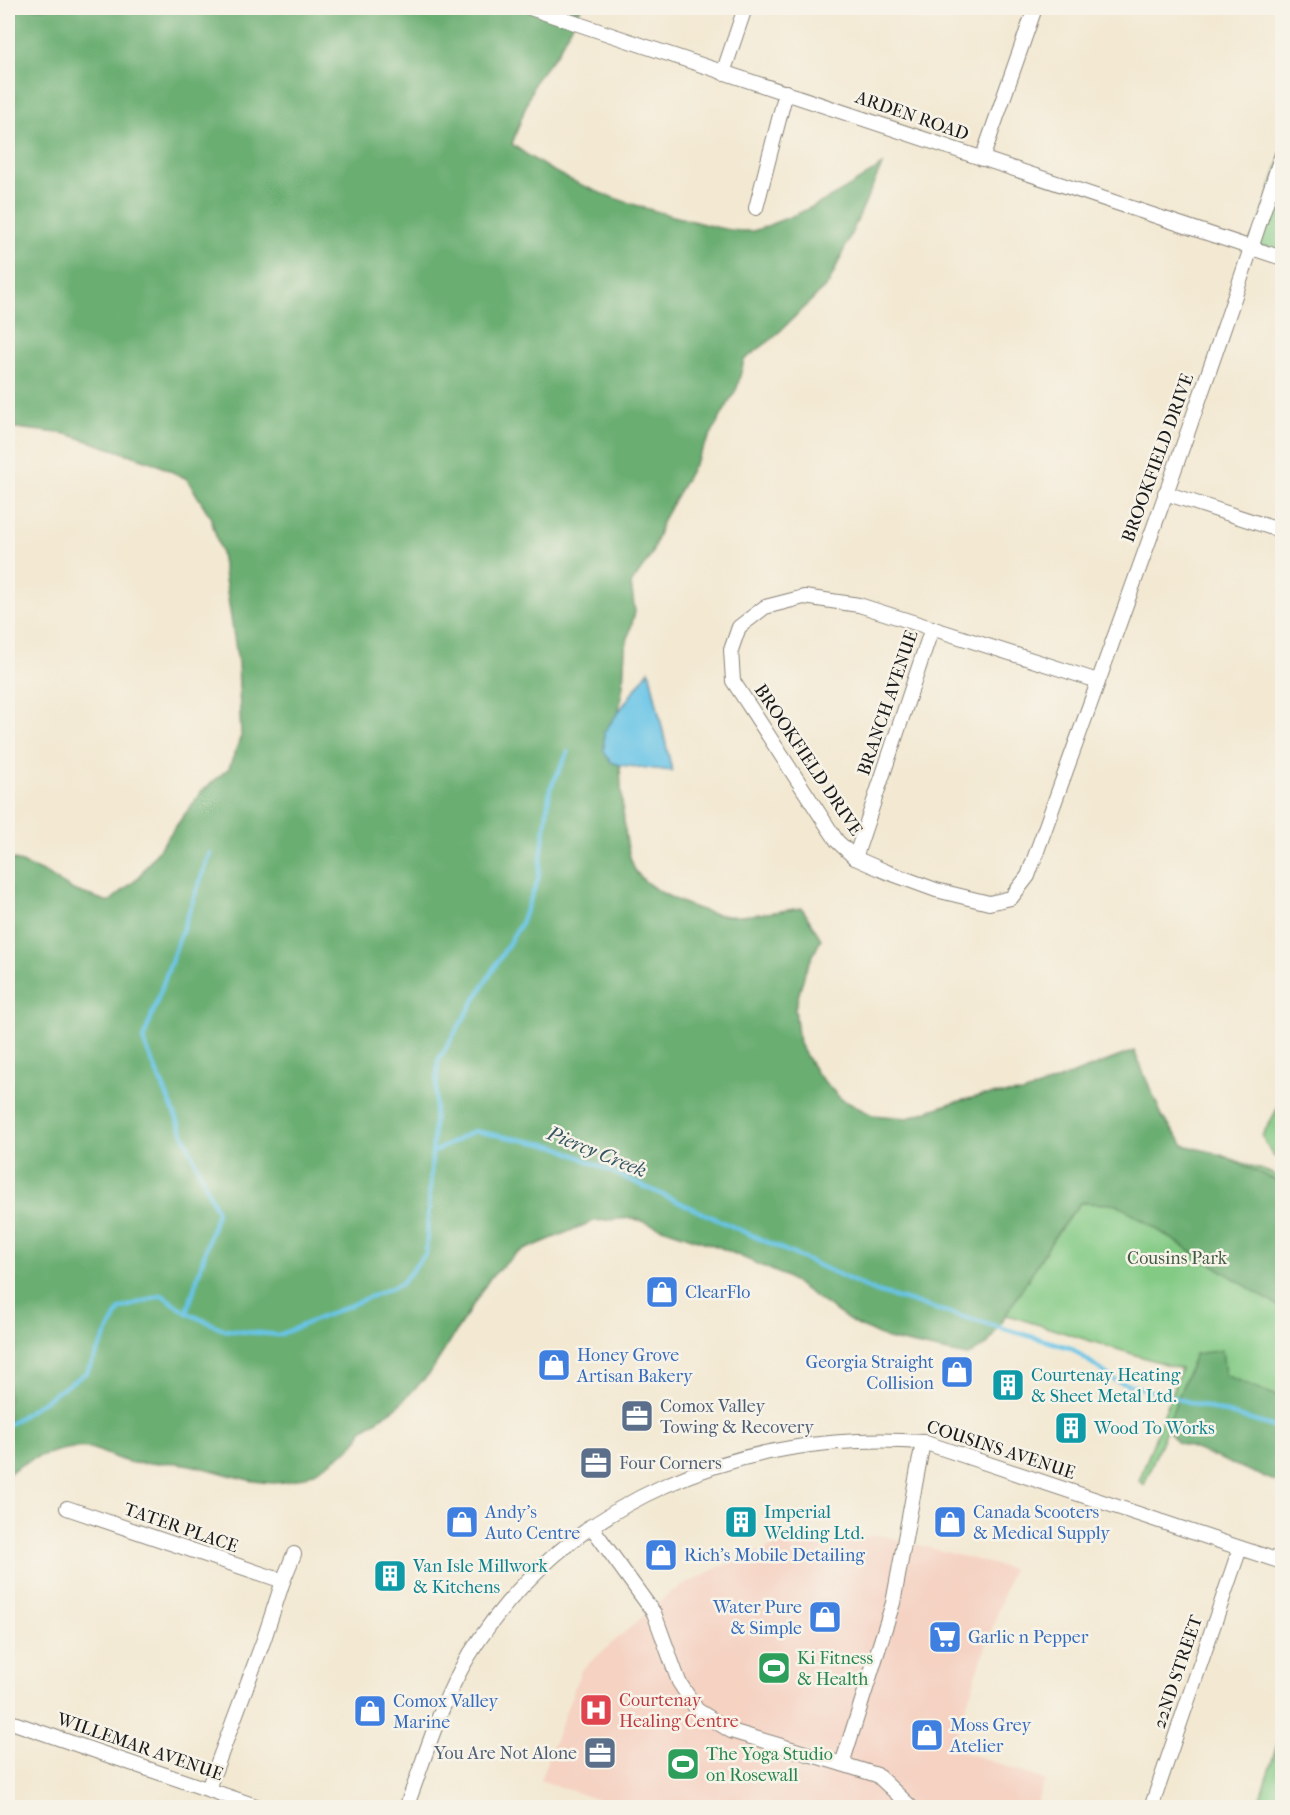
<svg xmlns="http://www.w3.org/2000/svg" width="1290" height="1815" font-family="'IM FELL French Canon',serif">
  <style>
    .built { fill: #f5d2c2 }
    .green { fill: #83ca85; stroke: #507350; stroke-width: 1.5 }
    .forest { fill: #6aae72; stroke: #436547; stroke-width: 1.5 }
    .water { fill: #69c5e7; stroke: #427082; stroke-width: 1.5 }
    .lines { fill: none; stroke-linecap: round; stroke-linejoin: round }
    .stream { stroke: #69c5e7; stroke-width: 4.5 }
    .street-casing { stroke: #888278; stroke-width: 16 }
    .street { stroke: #fff; stroke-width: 14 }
    .labels { text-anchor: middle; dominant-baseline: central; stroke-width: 5; stroke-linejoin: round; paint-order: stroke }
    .street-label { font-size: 18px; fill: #1c1c1c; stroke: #f7f3e8 }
    .park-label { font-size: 18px; fill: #405941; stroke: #f7f3e8 }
    .shop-label { font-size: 18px; fill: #366cbe; stroke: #f7f3e8; text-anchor: start }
    .culture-label { font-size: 18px; fill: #0d838f; stroke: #f7f3e8; text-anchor: start }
    .service-label { font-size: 18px; fill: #4e5e75; stroke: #f7f3e8; text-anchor: start }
    .leisure-label { font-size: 18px; fill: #27864d; stroke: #f7f3e8; text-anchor: start }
    .health-label { font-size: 18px; fill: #be3a42; stroke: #f7f3e8; text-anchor: start }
    .water-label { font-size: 20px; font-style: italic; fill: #375763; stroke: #f7f3e8 }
  </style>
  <rect width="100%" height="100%" fill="#f7f3e8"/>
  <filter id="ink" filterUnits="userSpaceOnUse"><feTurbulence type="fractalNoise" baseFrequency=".0167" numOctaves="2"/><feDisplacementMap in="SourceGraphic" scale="12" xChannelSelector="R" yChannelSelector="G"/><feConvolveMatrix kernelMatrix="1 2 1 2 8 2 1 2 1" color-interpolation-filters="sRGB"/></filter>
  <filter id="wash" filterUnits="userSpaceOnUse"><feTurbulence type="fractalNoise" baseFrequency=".008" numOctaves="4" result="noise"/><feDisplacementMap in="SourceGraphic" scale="24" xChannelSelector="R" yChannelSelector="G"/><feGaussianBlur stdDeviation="1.35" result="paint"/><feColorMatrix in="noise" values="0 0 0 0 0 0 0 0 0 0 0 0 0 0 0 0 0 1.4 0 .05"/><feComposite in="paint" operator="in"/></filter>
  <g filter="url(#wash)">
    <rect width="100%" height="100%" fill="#f3e9d3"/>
    <polygon class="built" points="880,1535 1012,1569 952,1748 1045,1780 1035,1807 619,1807 540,1780 581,1670 671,1592 721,1566 774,1546"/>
    <g class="green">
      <polygon points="1282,154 1282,258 1252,248"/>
      <polygon points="1280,1104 1282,1104 1282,1159 1273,1156 1262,1136"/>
      <polygon points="1039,1143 1218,1154 1282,1177 1282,1400 1189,1372 1144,1485 1139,1481 1181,1369 988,1309"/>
      <polygon points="1282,1730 1282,1807 1257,1807"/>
    </g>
    <g class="forest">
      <path d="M8,8h573l-24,45 -22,28 -23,63c50,39 108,58 169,74 22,6 48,14 71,13 7,-1 15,-5 22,-8 39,-14 74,-34 108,-58l-53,118 -57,56 -28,21 -7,28 -74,132 -12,36 -20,28 4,28 -10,37 -2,36 -12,76 9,4c1,24 4,85 15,105 13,22 69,44 93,46 24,1 50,-5 74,-8l19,31 -16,33 -10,36 4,36 18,30 24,25 31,16 36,3 40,-14 36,-9 39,-2 111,-42 29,67 21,27 34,9 64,29v126l-165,-105 -37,-1 -25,33 -68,109 -20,11 -80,-17 -34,-16 -68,-47 -66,-29 -87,-29 -38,3 -77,32 -27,25 -60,95 -34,35 -34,22c-5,15 -15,20 -27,29 -61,46 -93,13 -157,4 -15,-2 -31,2 -46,0 -14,-3 -26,-10 -39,-14 -22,-6 -71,10 -85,26v-618l37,16 28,17 36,12 28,-23 65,-88 27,-23 12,-32 -3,-73 -17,-110 -11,-37 -23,-37 -35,-17 -85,-28 -59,-7z"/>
      <polygon points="1222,1350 1225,1375 1282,1398 1282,1484 1177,1442 1166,1428 1195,1354"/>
    </g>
    <polygon class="water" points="649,670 672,771 620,765 611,762 604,752 604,732"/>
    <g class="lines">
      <g class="stream">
        <polyline points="432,1153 474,1131 555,1146 877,1292 1071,1348 1116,1381 1282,1429"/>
        <polyline points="187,1313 217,1212 143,1040 210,853"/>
        <polyline points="8,1425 87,1372 120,1309 162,1295 187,1313 225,1330 279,1335 401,1284 426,1253 438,1061 521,923 538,880 550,789 568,752"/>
      </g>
    </g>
  </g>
  <g filter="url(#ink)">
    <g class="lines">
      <g class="street-casing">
        <g id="street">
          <polyline points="530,8 1282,258"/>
          <polyline points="723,73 745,8"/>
          <polyline points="982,159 1035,8"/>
          <polyline points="756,208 786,92"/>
          <polyline points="1165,493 1282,531"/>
          <path d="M1098,681l-239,-76 -55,-8 -39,10 -26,20 -8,23 2,31 104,160 18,17 32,14 49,18 53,13 22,-5 17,-22c86,-240 176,-480 254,-722"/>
          <polyline points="855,858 932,628"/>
          <polyline points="67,1508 283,1581 264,1639 208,1789"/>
          <polyline points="591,1526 654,1613 679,1682 697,1710 731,1731 842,1764 893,1603 923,1442"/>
          <polyline points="283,1581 294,1554"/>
          <polyline points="8,1721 262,1808"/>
          <polyline points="842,1764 877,1775 911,1807"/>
          <path d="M406,1808c19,-50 34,-105 62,-151 96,-157 276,-228 455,-215l359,120"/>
          <polyline points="1151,1808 1240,1548"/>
        </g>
      </g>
      <use href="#street" class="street"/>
    </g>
  </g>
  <defs>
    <g id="shop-square" transform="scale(1.725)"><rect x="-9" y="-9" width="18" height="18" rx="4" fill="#3f7fe0" stroke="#f7f3e8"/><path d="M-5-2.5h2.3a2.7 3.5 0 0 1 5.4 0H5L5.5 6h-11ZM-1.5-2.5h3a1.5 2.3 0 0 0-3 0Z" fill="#fff"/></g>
    <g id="building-square" transform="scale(1.725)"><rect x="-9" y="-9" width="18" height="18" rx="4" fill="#0f9aa8" stroke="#f7f3e8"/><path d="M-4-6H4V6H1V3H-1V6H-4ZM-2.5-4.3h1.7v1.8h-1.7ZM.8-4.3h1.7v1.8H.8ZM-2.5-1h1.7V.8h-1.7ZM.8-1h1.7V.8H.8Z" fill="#fff"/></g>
    <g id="office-square" transform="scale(1.725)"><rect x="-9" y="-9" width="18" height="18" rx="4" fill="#5c6f8a" stroke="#f7f3e8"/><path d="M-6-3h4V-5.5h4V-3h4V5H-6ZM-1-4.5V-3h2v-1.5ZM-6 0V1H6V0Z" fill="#fff"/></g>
    <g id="supermarket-square" transform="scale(1.725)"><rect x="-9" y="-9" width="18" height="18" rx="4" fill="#3f7fe0" stroke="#f7f3e8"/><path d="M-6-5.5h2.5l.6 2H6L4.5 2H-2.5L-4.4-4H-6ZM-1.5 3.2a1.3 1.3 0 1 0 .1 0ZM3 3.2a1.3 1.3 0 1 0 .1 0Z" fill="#fff"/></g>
    <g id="stadium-square" transform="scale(1.725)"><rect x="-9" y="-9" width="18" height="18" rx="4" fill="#2e9e5b" stroke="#f7f3e8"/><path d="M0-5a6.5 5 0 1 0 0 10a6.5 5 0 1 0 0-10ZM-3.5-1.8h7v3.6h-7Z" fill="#fff"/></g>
    <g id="hospital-square" transform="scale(1.725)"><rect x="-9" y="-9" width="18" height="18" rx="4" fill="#e0444e" stroke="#f7f3e8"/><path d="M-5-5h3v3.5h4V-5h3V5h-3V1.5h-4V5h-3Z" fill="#fff"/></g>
  </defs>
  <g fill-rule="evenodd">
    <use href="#shop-square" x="662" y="1292"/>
    <use href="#shop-square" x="554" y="1365"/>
    <use href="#shop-square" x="957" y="1372"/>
    <use href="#building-square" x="1008" y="1385"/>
    <use href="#office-square" x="637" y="1416"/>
    <use href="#building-square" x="1071" y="1428"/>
    <use href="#office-square" x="596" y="1463"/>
    <use href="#shop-square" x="462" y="1522"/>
    <use href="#building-square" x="741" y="1522"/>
    <use href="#shop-square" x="950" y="1522"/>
    <use href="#shop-square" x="661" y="1555"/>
    <use href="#building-square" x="390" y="1576"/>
    <use href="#shop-square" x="825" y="1617"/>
    <use href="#supermarket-square" x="945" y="1637"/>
    <use href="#stadium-square" x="774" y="1668"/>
    <use href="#hospital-square" x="596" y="1710"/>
    <use href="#shop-square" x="370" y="1711"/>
    <use href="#shop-square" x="927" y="1735"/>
    <use href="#office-square" x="600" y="1753"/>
    <use href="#stadium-square" x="683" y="1764"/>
  </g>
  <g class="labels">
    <g class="street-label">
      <text transform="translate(912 116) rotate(19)">ARDEN ROAD</text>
      <text transform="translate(1158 458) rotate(-70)">BROOKFIELD DRIVE</text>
      <text transform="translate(888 703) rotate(-71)">BRANCH AVENUE</text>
      <text transform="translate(808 760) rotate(56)">BROOKFIELD DRIVE</text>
      <text transform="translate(1001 1450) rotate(18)">COUSINS AVENUE</text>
      <text transform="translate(181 1528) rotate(19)">TATER PLACE</text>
      <text transform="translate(1178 1672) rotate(-71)">22ND STREET</text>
      <text transform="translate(140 1747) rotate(19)">WILLEMAR AVENUE</text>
    </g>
    <g class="park-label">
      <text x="1177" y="1258">Cousins Park</text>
    </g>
    <g class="shop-label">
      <text x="685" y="1292">ClearFlo</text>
      <text x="577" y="1355">Honey Grove<tspan x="577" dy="21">Artisan Bakery</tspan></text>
      <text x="934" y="1362" text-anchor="end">Georgia Straight<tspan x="934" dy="21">Collision</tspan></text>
      <text x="485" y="1512">Andy's<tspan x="485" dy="21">Auto Centre</tspan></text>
      <text x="973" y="1512">Canada Scooters<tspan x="973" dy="21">&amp; Medical Supply</tspan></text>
      <text x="684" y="1555">Rich's Mobile Detailing</text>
      <text x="802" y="1607" text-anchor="end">Water Pure<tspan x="802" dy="21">&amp; Simple</tspan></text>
      <text x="968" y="1637">Garlic n Pepper</text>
      <text x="393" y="1701">Comox Valley<tspan x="393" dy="21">Marine</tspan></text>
      <text x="950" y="1725">Moss Grey<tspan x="950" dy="21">Atelier</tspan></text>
    </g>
    <g class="culture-label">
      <text x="1031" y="1375">Courtenay Heating<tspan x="1031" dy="21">&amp; Sheet Metal Ltd.</tspan></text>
      <text x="1094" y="1428">Wood To Works</text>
      <text x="764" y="1512">Imperial<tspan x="764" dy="21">Welding Ltd.</tspan></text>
      <text x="413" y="1566">Van Isle Millwork<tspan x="413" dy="21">&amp; Kitchens</tspan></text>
    </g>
    <g class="service-label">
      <text x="660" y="1406">Comox Valley<tspan x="660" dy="21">Towing &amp; Recovery</tspan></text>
      <text x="619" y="1463">Four Corners</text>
      <text x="577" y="1753" text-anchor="end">You Are Not Alone</text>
    </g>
    <g class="leisure-label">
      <text x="797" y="1658">Ki Fitness<tspan x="797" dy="21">&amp; Health</tspan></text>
      <text x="706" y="1754">The Yoga Studio<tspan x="706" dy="21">on Rosewall</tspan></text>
    </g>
    <g class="health-label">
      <text x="619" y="1700">Courtenay<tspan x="619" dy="21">Healing Centre</tspan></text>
    </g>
    <g class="water-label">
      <text transform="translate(597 1152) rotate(22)">Piercy Creek</text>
    </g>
  </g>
  <rect width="1290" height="1815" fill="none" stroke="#f7f3e8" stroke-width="30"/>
</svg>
